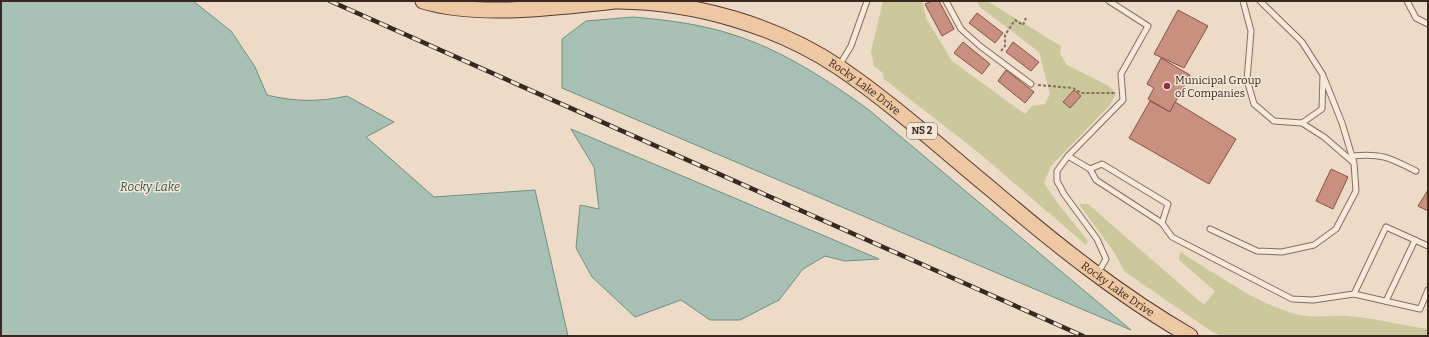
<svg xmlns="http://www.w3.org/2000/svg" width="1429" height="337" font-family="Bitter,serif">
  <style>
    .green { fill: #cbc89c }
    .water { fill: #a9c1b5; stroke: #6f9082 }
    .building { fill: #ca907f; stroke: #875244 }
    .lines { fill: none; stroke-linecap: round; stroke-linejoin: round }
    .lane-casing { stroke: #886c5d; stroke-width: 7 }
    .primary-casing { stroke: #573c31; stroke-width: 17 }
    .path { stroke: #886c5d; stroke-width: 2; stroke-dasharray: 3 2; stroke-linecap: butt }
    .lane { stroke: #f8eadb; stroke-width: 5 }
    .primary { stroke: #eec8a2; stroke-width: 15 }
    .rail-casing { stroke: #392820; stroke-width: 4.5 }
    .rail { stroke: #f5e7d7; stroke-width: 3; stroke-dasharray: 9; stroke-linecap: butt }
    .poi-dot { fill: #952f43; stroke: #f5e7d7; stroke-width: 1.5 }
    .labels { text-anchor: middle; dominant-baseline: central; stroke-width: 3; stroke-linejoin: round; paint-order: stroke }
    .shield { fill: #f5e7d7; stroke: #716157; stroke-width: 1 }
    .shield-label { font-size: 10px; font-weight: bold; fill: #392820 }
    .poi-label { font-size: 11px; fill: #392820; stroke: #f5e7d7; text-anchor: start }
    .street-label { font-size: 11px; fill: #392820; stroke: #f5e7d7 }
    .water-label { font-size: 12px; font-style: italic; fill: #30584e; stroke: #f5e7d7 }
  </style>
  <rect width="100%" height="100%" fill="#eddbc8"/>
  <g class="green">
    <polygon points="883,1 922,1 926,18 952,61 1025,114 1032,106 1045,104 1050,94 1039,52 981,8 977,2 987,1 1061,46 1060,54 1067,65 1109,86 1116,94 1109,106 1051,166 1044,183 1059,205 1088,241 1086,245 979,153 884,79 883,73 874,66 871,51"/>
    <path d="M1079,204h9l116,101 11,-14 -36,-31 1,-8c37,22 73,50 115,62 20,5 33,1 52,2 26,2 54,9 81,13v7h-207l-10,-5 -86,-59 -11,-20z"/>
  </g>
  <g class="water">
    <path d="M1,1h192l38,30 24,36 12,28c28,7 52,7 80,1l47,26 -28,15 68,60 101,-7 33,146h-567z"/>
    <path d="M633,17c34,3 68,7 101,18 48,15 95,46 135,75l262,220 -569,-242v-49l24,-18z"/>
    <polygon points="571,129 879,259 845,261 825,256 803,269 779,300 740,320 710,320 681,300 635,317 592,277 576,248 580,205 599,209 594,167"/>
  </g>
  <g class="building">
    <polygon points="932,1 939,1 954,29 942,36 925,4"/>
    <polygon points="1178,10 1208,26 1184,68 1154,54"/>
    <polygon points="977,13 1003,33 995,43 969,23"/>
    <polygon points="963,42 990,64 982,74 954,53"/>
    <polygon points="1013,42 1039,62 1031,71 1006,52"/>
    <polygon points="1161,58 1190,75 1170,112 1148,99 1154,88 1147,84"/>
    <polygon points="1006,70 1034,92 1025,103 998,81"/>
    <polygon points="1074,90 1081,96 1070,108 1063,102"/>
    <polygon points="1150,101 1170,112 1175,102 1236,139 1209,184 1129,138"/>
    <polygon points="1331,169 1348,177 1333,209 1316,201"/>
    <polygon points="1428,190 1428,211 1418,206"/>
  </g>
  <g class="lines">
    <g class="lane-casing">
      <g id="lane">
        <polyline points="946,1 961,29 980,46 1031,84"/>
        <polyline points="1243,1 1251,31 1247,80 1254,104 1274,121 1302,123 1322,109 1323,75 1302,42 1260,1"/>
        <polyline points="1407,1 1416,18 1428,24"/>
        <polyline points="839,66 851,46 867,1"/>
        <polyline points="1302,123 1324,137 1353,162"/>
        <polyline points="1068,156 1090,169 1096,180 1162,223 1172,237 1292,299 1313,300 1354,294 1420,309 1428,290"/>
        <path d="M1352,156c30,-3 38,2 64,15"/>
        <polyline points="1090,169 1102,164 1168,204 1162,223"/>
        <polyline points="1210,229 1257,251 1282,252 1314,245 1336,229 1356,191 1354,163 1342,123 1324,78"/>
        <polyline points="1098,273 1106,259 1097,239 1064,194 1057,181 1057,171 1068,156 1123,100 1121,74 1148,26 1109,1"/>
        <polyline points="1354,294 1386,227 1428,246"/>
        <polyline points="1386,301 1415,240"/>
      </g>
    </g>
    <g class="primary-casing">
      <g id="primary">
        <path d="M423,1c55,17 135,6 192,0"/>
        <path id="s1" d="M618,1c76,1 158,24 222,67 53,36 101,80 151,121 63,54 128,106 199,147"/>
      </g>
    </g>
    <g class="path">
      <polyline points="1001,51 1005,46 1005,35 1015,20 1023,25 1026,18"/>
      <polyline points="1038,85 1073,88 1081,93 1116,93"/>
    </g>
    <use href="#lane" class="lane"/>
    <use href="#primary" class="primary"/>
    <g class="rail-casing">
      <polyline id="rail" points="330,1 1083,336"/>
    </g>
    <use href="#rail" class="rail"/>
  </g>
  <circle class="poi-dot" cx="1167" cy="86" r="4"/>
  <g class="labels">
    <rect class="shield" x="907" y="123" width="30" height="16" rx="3"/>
    <g class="shield-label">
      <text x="922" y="131">NS 2</text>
    </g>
    <g class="poi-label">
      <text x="1175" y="80">Municipal Group<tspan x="1175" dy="13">of Companies</tspan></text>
    </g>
    <g class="street-label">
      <text stroke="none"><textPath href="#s1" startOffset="266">Rocky Lake Drive</textPath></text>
      <text stroke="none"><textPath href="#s1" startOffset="590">Rocky Lake Drive</textPath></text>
    </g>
    <g class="water-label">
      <text x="150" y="187">Rocky Lake</text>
    </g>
  </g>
  <rect width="1429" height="337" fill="none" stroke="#392820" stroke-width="4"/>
</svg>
